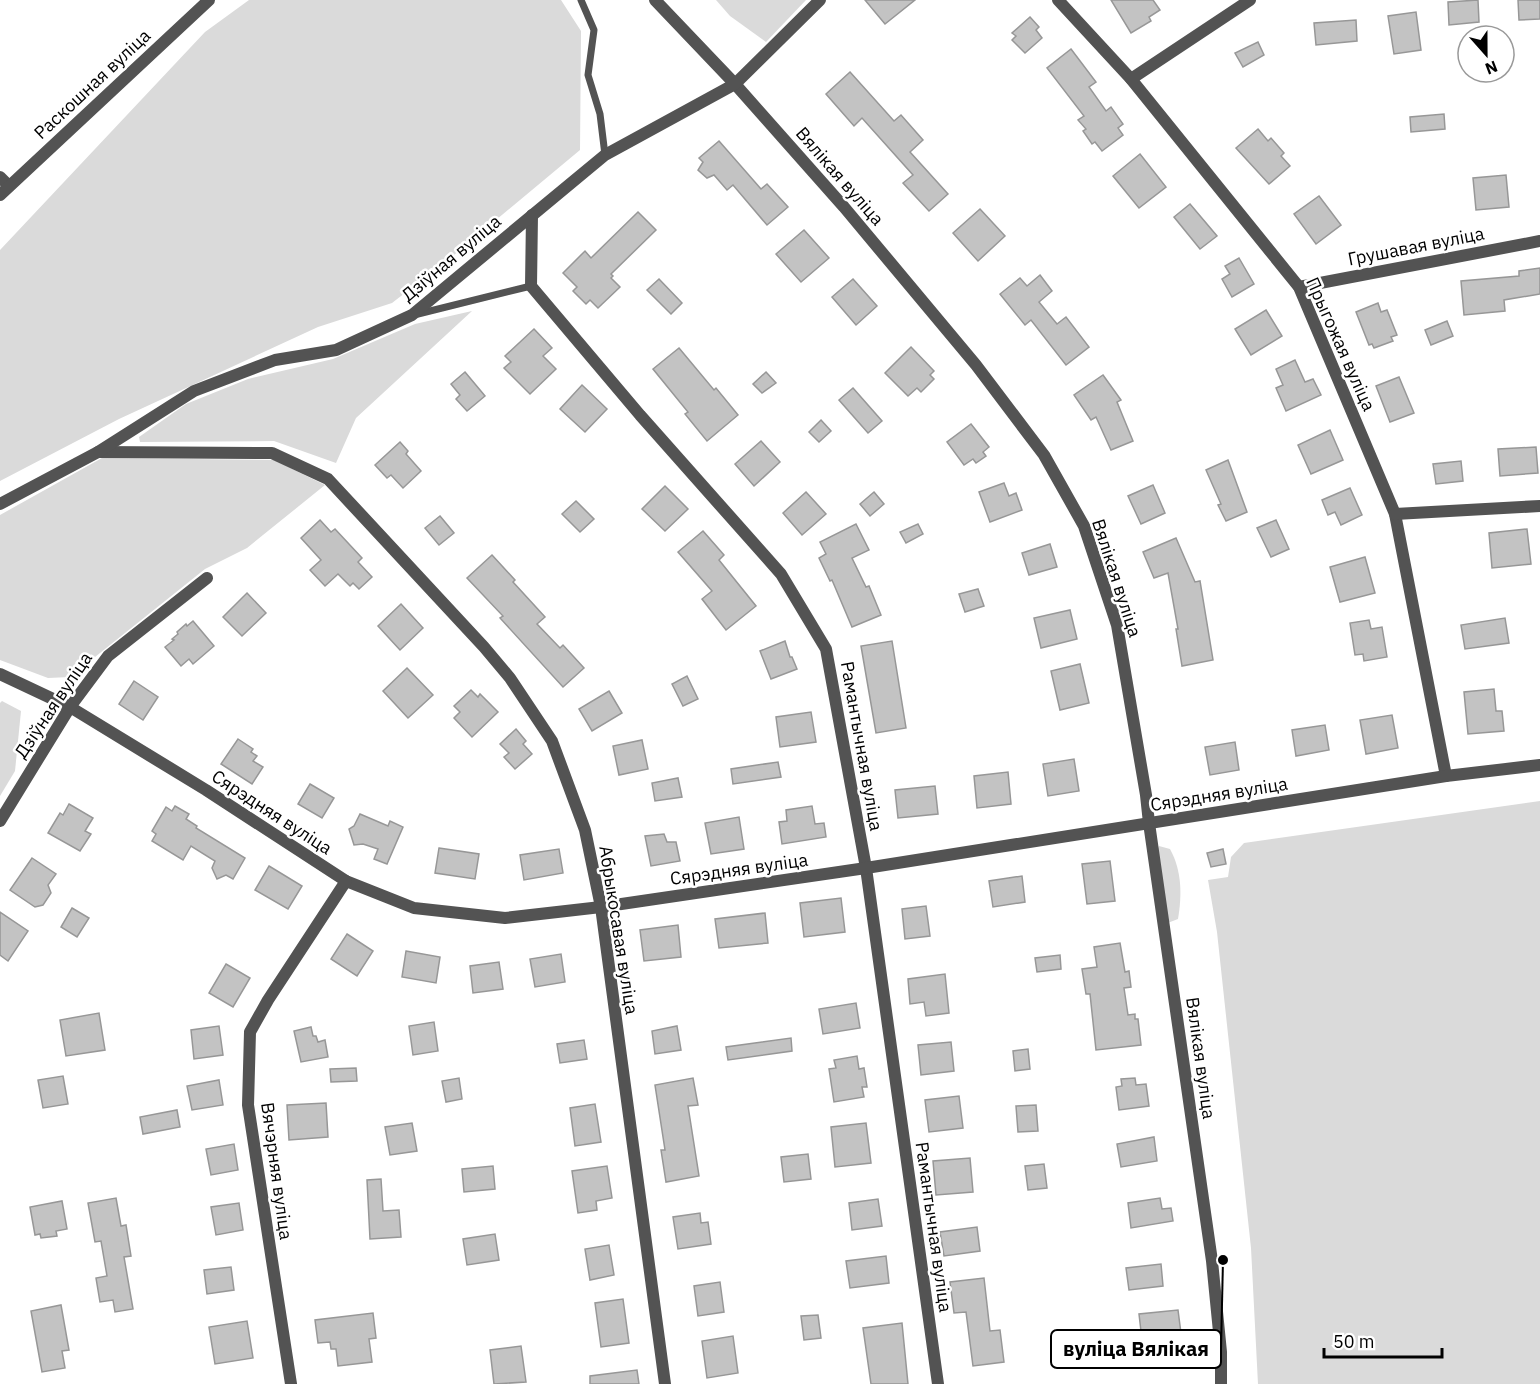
<svg xmlns="http://www.w3.org/2000/svg" width="1540" height="1384" font-family="'IBM Plex Sans',sans-serif">
  <style>
    .green { fill: #dadada }
    .building { fill: #c3c3c3; stroke: #979797; stroke-width: 1.5 }
    .lines { fill: none; stroke-linecap: round; stroke-linejoin: round }
    .service { stroke: #535353; stroke-width: 7 }
    .minor { stroke: #535353; stroke-width: 12 }
    .labels { text-anchor: middle; dominant-baseline: central; stroke-width: 5; stroke-linejoin: round; paint-order: stroke }
    .street-label { font-size: 18px; fill: #000; stroke: #fff }
    .leader { fill: none; stroke: #000; stroke-width: 2 }
    .callout-dot { fill: #000; stroke: #fff; stroke-width: 2 }
    .callout { fill: #fff; stroke: #000; stroke-width: 2 }
    .callout-label { font-size: 20px; text-anchor: middle; font-weight: bold; fill: #000 }
  </style>
  <rect width="100%" height="100%" fill="#fff"/>
  <g class="green">
    <polygon points="249,0 561,0 581,31 580,150 454,255 392,303 318,327 119,419 0,481 0,250 205,32"/>
    <polygon points="716,0 806,0 766,42 730,16"/>
    <polygon points="472,311 356,418 336,463 274,441 140,442 139,437 186,404 248,379 333,359 415,324"/>
    <polygon points="102,458 274,460 325,485 247,548 205,569 70,677 48,678 0,660 0,515"/>
    <polygon points="2,701 21,711 15,771 0,796 0,703"/>
    <polygon points="1540,801 1540,1384 1258,1384 1251,1248 1217,932 1208,880 1228,877 1231,857 1244,843"/>
    <path d="M1159,846l11,3c12,22 12,46 8,70l-13,5 -11,-66z"/>
  </g>
  <g class="building">
    <polygon points="865,0 915,0 885,24"/>
    <polygon points="1111,0 1153,0 1160,10 1149,17 1151,21 1131,33"/>
    <polygon points="1478,0 1479,22 1449,25 1448,2"/>
    <polygon points="1518,0 1540,0 1540,19 1519,20"/>
    <polygon points="1416,12 1421,50 1394,54 1388,16"/>
    <polygon points="1030,17 1039,27 1036,30 1042,38 1025,53 1012,40 1016,36 1012,33"/>
    <polygon points="1356,20 1357,41 1316,45 1314,23"/>
    <polygon points="1258,42 1264,55 1243,67 1235,53"/>
    <polygon points="1071,49 1096,82 1089,87 1106,111 1111,107 1123,124 1118,128 1123,135 1102,151 1095,142 1092,144 1083,131 1086,129 1078,120 1084,116 1047,68"/>
    <polygon points="850,72 894,121 901,115 923,140 910,152 948,194 929,211 903,183 913,175 862,118 854,126 826,94"/>
    <polygon points="1444,114 1445,129 1411,132 1410,117"/>
    <polygon points="1258,129 1268,141 1271,138 1284,153 1281,156 1290,166 1269,184 1236,148"/>
    <polygon points="719,141 761,189 767,184 788,207 767,225 733,185 727,190 714,175 707,178 698,170 703,162 699,158"/>
    <polygon points="1140,154 1166,187 1139,208 1113,176"/>
    <polygon points="1506,175 1509,207 1476,210 1473,178"/>
    <polygon points="1319,196 1341,225 1316,244 1294,214"/>
    <polygon points="1190,204 1217,236 1200,249 1174,217"/>
    <polygon points="980,209 1005,236 978,261 953,233"/>
    <polygon points="638,212 656,230 611,274 613,276 611,278 620,287 598,308 590,300 586,304 573,291 577,287 563,273 585,251 591,258"/>
    <polygon points="804,230 829,258 801,282 776,254"/>
    <polygon points="1239,258 1254,284 1232,297 1222,279 1230,274 1225,266"/>
    <polygon points="1540,268 1540,294 1504,300 1505,311 1464,315 1461,281 1519,276 1519,271"/>
    <polygon points="1040,275 1052,291 1039,302 1057,324 1066,317 1089,347 1066,365 1031,320 1025,325 1000,294 1020,278 1027,286"/>
    <polygon points="659,279 682,303 671,314 647,290"/>
    <polygon points="853,279 877,306 856,325 832,297"/>
    <polygon points="1378,303 1381,312 1387,310 1397,335 1391,337 1393,341 1374,348 1372,344 1369,345 1356,312"/>
    <polygon points="1266,310 1282,336 1251,355 1235,329"/>
    <polygon points="1447,321 1453,336 1431,345 1425,330"/>
    <polygon points="534,329 552,348 543,356 556,369 530,394 504,368 511,362 505,356"/>
    <polygon points="911,347 934,371 930,375 934,379 921,392 917,388 908,396 885,373"/>
    <polygon points="679,348 714,390 716,388 738,415 707,441 685,414 688,412 653,369"/>
    <polygon points="1295,360 1305,382 1313,379 1321,395 1286,411 1276,388 1283,385 1276,369"/>
    <polygon points="465,372 485,396 467,411 456,399 460,395 451,384"/>
    <polygon points="766,372 776,383 762,393 753,384"/>
    <polygon points="1103,375 1121,400 1117,402 1133,441 1111,450 1096,417 1091,420 1074,395"/>
    <polygon points="1399,377 1414,413 1390,422 1376,386"/>
    <polygon points="582,385 607,409 585,432 560,409"/>
    <polygon points="853,388 882,421 868,433 839,400"/>
    <polygon points="821,420 831,431 819,442 809,432"/>
    <polygon points="971,424 989,447 983,452 986,456 976,463 973,459 964,465 947,442"/>
    <polygon points="1330,430 1343,460 1311,474 1298,445"/>
    <polygon points="761,441 780,462 754,486 735,464"/>
    <polygon points="400,442 408,451 406,454 421,471 403,488 391,475 387,478 375,465"/>
    <polygon points="1536,447 1538,473 1500,476 1498,449"/>
    <polygon points="1228,460 1247,512 1226,521 1218,505 1221,504 1206,470"/>
    <polygon points="1461,461 1463,481 1436,484 1433,464"/>
    <polygon points="1004,483 1009,496 1016,493 1022,510 990,522 979,492"/>
    <polygon points="1153,485 1165,513 1141,524 1128,496"/>
    <polygon points="665,486 688,509 665,531 642,509"/>
    <polygon points="1350,488 1362,515 1341,525 1335,512 1328,515 1322,500"/>
    <polygon points="806,492 826,514 802,535 783,513"/>
    <polygon points="874,492 884,504 870,516 860,504"/>
    <polygon points="576,501 594,519 580,532 562,514"/>
    <polygon points="440,516 454,533 439,545 425,528"/>
    <polygon points="320,520 331,532 335,529 362,558 358,562 372,577 359,589 353,583 350,586 338,574 325,586 310,570 321,560 301,538"/>
    <polygon points="1276,520 1289,549 1271,557 1257,528"/>
    <polygon points="856,524 869,550 852,558 866,587 869,586 881,615 852,627 832,580 830,581 819,558 826,554 820,542"/>
    <polygon points="918,524 923,534 906,543 900,532"/>
    <polygon points="1527,529 1531,564 1492,568 1489,533"/>
    <polygon points="703,531 724,555 719,560 756,606 726,630 702,599 712,591 678,552"/>
    <polygon points="1176,538 1195,582 1200,581 1213,660 1182,666 1176,629 1178,629 1168,573 1154,578 1143,552"/>
    <polygon points="1050,544 1057,567 1029,575 1022,553"/>
    <polygon points="492,555 515,580 513,582 545,617 537,624 560,648 563,645 584,668 563,687 500,618 503,616 467,578"/>
    <polygon points="1365,557 1375,593 1340,602 1330,567"/>
    <polygon points="978,589 984,606 965,612 959,594"/>
    <polygon points="247,593 266,613 242,636 223,617"/>
    <polygon points="401,604 423,628 400,650 378,626"/>
    <polygon points="1070,610 1077,639 1041,648 1034,618"/>
    <polygon points="1505,618 1509,643 1465,649 1461,625"/>
    <polygon points="1369,620 1371,629 1382,627 1387,657 1364,661 1363,654 1355,655 1350,623"/>
    <polygon points="193,621 214,646 193,664 189,659 181,666 165,647 174,640 172,639 178,634 177,632 186,624 187,626"/>
    <polygon points="785,641 790,657 792,657 797,669 771,679 760,651"/>
    <polygon points="892,641 906,728 876,733 861,646"/>
    <polygon points="1080,664 1089,703 1060,710 1051,671"/>
    <polygon points="407,668 433,695 408,718 383,691"/>
    <polygon points="687,676 698,699 683,706 672,684"/>
    <polygon points="134,681 158,697 143,720 119,704"/>
    <polygon points="1494,689 1496,711 1502,711 1504,731 1468,734 1464,692"/>
    <polygon points="471,690 478,697 480,694 498,712 472,737 454,718 460,712 454,706"/>
    <polygon points="609,691 622,713 592,731 579,709"/>
    <polygon points="811,712 816,742 780,747 776,717"/>
    <polygon points="1392,715 1398,748 1366,754 1360,720"/>
    <polygon points="1325,725 1329,750 1296,756 1292,730"/>
    <polygon points="516,729 526,741 523,744 532,754 515,769 504,757 509,753 500,744"/>
    <polygon points="238,739 253,749 251,752 257,756 253,761 263,767 252,784 221,764"/>
    <polygon points="642,740 648,769 619,775 613,746"/>
    <polygon points="1235,742 1239,770 1210,775 1205,747"/>
    <polygon points="1074,759 1079,791 1048,796 1043,764"/>
    <polygon points="778,762 781,777 733,784 731,769"/>
    <polygon points="1008,772 1011,804 977,808 974,776"/>
    <polygon points="678,778 682,797 655,801 652,783"/>
    <polygon points="310,784 334,798 322,818 298,804"/>
    <polygon points="935,786 938,814 898,818 895,790"/>
    <polygon points="69,804 93,818 85,831 91,834 80,851 48,833 60,813 63,815"/>
    <polygon points="175,806 189,814 186,819 197,826 196,828 245,858 233,879 226,875 217,879 212,868 215,861 191,846 183,860 152,841 156,834 152,831 166,807 172,811"/>
    <polygon points="812,806 815,824 824,823 826,837 782,844 779,822 787,821 786,810"/>
    <polygon points="360,814 388,826 390,821 403,827 387,864 374,859 378,849 363,844 354,845 349,829 354,826"/>
    <polygon points="739,817 744,849 711,854 705,823"/>
    <polygon points="664,834 667,842 676,842 680,861 651,866 645,836"/>
    <polygon points="439,848 479,854 475,879 435,873"/>
    <polygon points="559,849 563,873 524,880 520,855"/>
    <polygon points="1223,849 1226,864 1211,867 1207,853"/>
    <polygon points="32,858 56,874 48,885 51,893 43,905 35,907 10,890"/>
    <polygon points="1110,861 1115,901 1087,904 1082,864"/>
    <polygon points="269,866 302,886 288,909 255,890"/>
    <polygon points="1022,876 1025,902 993,907 989,881"/>
    <polygon points="841,898 845,932 804,937 800,903"/>
    <polygon points="926,906 930,936 905,939 902,909"/>
    <polygon points="72,908 89,918 77,937 61,927"/>
    <polygon points="0,912 28,931 8,961 0,955"/>
    <polygon points="765,913 768,943 719,948 715,919"/>
    <polygon points="678,925 681,957 644,961 640,930"/>
    <polygon points="347,934 373,951 357,976 331,959"/>
    <polygon points="1120,943 1125,972 1129,971 1131,987 1124,988 1128,1015 1135,1014 1135,1019 1138,1019 1141,1045 1096,1050 1090,994 1086,994 1082,969 1097,967 1094,947"/>
    <polygon points="406,951 440,957 436,983 402,977"/>
    <polygon points="561,954 565,982 535,987 530,959"/>
    <polygon points="1060,955 1061,969 1037,972 1035,958"/>
    <polygon points="499,962 503,989 473,993 470,966"/>
    <polygon points="226,964 250,978 233,1007 209,993"/>
    <polygon points="945,974 949,1013 926,1016 924,1002 910,1004 908,979"/>
    <polygon points="856,1003 860,1028 823,1034 819,1009"/>
    <polygon points="99,1013 105,1050 66,1056 60,1020"/>
    <polygon points="434,1022 438,1051 413,1055 409,1026"/>
    <polygon points="219,1026 223,1055 194,1059 191,1030"/>
    <polygon points="677,1026 681,1050 655,1054 652,1031"/>
    <polygon points="311,1027 313,1036 316,1036 318,1042 325,1040 328,1057 301,1062 294,1031"/>
    <polygon points="791,1038 792,1051 728,1060 726,1047"/>
    <polygon points="584,1040 587,1059 560,1063 557,1044"/>
    <polygon points="951,1042 954,1071 921,1075 918,1045"/>
    <polygon points="1028,1049 1030,1069 1015,1071 1013,1051"/>
    <polygon points="857,1056 859,1069 864,1068 867,1087 862,1087 864,1097 834,1102 829,1069 836,1068 834,1060"/>
    <polygon points="356,1068 357,1081 331,1082 330,1069"/>
    <polygon points="63,1076 68,1104 43,1108 38,1080"/>
    <polygon points="459,1078 462,1099 446,1102 442,1081"/>
    <polygon points="693,1078 698,1105 688,1106 699,1176 666,1182 661,1150 665,1150 655,1085"/>
    <polygon points="1135,1078 1136,1085 1146,1084 1149,1106 1119,1110 1116,1087 1122,1086 1121,1079"/>
    <polygon points="219,1080 223,1105 192,1110 187,1086"/>
    <polygon points="959,1096 963,1128 929,1132 925,1100"/>
    <polygon points="326,1103 328,1137 289,1140 287,1105"/>
    <polygon points="595,1104 601,1142 575,1146 570,1108"/>
    <polygon points="1036,1105 1038,1131 1018,1132 1016,1106"/>
    <polygon points="177,1110 180,1127 143,1134 140,1117"/>
    <polygon points="412,1123 417,1151 390,1155 385,1127"/>
    <polygon points="866,1123 871,1163 835,1167 831,1127"/>
    <polygon points="1154,1137 1157,1161 1121,1167 1117,1144"/>
    <polygon points="234,1144 238,1170 211,1175 206,1149"/>
    <polygon points="808,1154 811,1179 784,1182 781,1157"/>
    <polygon points="970,1158 973,1192 936,1195 933,1161"/>
    <polygon points="1044,1164 1047,1188 1028,1190 1025,1166"/>
    <polygon points="493,1166 495,1189 464,1192 462,1169"/>
    <polygon points="607,1166 612,1198 596,1201 597,1210 578,1213 572,1171"/>
    <polygon points="381,1179 383,1211 399,1210 401,1237 370,1239 367,1180"/>
    <polygon points="116,1198 121,1226 126,1225 131,1256 124,1257 133,1309 115,1312 113,1300 100,1302 96,1278 107,1276 101,1241 95,1242 88,1203"/>
    <polygon points="1160,1198 1162,1209 1171,1208 1173,1221 1131,1228 1128,1203"/>
    <polygon points="878,1199 882,1226 852,1230 849,1203"/>
    <polygon points="62,1201 67,1229 56,1231 57,1236 41,1238 40,1234 35,1235 30,1207"/>
    <polygon points="239,1203 243,1230 216,1235 211,1207"/>
    <polygon points="700,1213 701,1223 708,1222 711,1244 678,1249 673,1217"/>
    <polygon points="977,1227 980,1251 944,1256 940,1232"/>
    <polygon points="495,1234 499,1260 467,1265 463,1239"/>
    <polygon points="609,1245 614,1275 590,1280 585,1249"/>
    <polygon points="886,1256 889,1283 850,1288 846,1261"/>
    <polygon points="1161,1264 1163,1286 1129,1290 1126,1268"/>
    <polygon points="231,1267 234,1290 207,1294 204,1270"/>
    <polygon points="984,1278 990,1331 1000,1330 1004,1362 973,1366 966,1312 954,1313 950,1282"/>
    <polygon points="720,1282 724,1312 698,1316 694,1286"/>
    <polygon points="623,1299 629,1343 601,1347 595,1303"/>
    <polygon points="61,1305 69,1350 62,1351 65,1368 42,1372 31,1311"/>
    <polygon points="1178,1310 1182,1341 1156,1344 1155,1338 1142,1340 1139,1314"/>
    <polygon points="373,1313 376,1338 369,1339 372,1362 338,1366 336,1349 331,1349 330,1342 318,1343 315,1320"/>
    <polygon points="818,1315 821,1338 804,1340 801,1316"/>
    <polygon points="247,1321 253,1358 215,1364 209,1327"/>
    <polygon points="902,1323 908,1384 871,1384 863,1328"/>
    <polygon points="733,1336 738,1373 707,1378 702,1341"/>
    <polygon points="521,1346 526,1382 494,1384 490,1350"/>
    <polygon points="637,1370 639,1384 590,1384 590,1376"/>
  </g>
  <g class="lines">
    <g class="service">
      <polyline points="581,0 594,30 588,75 600,114 605,155"/>
      <polyline points="418,314 531,286"/>
    </g>
    <g class="minor">
      <polyline points="655,0 735,84 844,207 976,365 1044,455 1084,526 1117,625 1146,795 1149,823 1212,1261 1221,1352 1221,1384"/>
      <polyline points="1058,0 1131,79 1299,287 1395,514 1446,776"/>
      <polyline points="1131,79 1250,0"/>
      <polyline points="0,177 9,186"/>
      <polyline points="0,195 209,0"/>
      <polyline points="532,215 531,286 640,415 781,574 826,649 866,868 938,1384"/>
      <polyline points="1299,287 1540,241"/>
      <polyline points="98,452 272,453 328,479 484,647 510,678 552,741 585,830 601,907 665,1384"/>
      <polyline points="0,504 98,452 194,391 275,360 336,350 412,315 605,155 735,84 820,0"/>
      <polyline points="1395,514 1540,506"/>
      <polyline points="0,674 70,707 206,790 346,881 414,908 505,918 601,907 866,868 1446,776 1540,765"/>
      <polyline points="0,821 70,707 108,656 207,578"/>
      <polyline points="291,1384 248,1105 250,1032 268,1000 346,881"/>
    </g>
  </g>
  <g class="labels">
    <g class="street-label">
      <text transform="translate(92 84) rotate(-43)">Раскошная вуліца</text>
      <text transform="translate(840 176) rotate(49)">Вялікая вуліца</text>
      <text transform="translate(1416 246) rotate(-11)">Грушавая вуліца</text>
      <text transform="translate(451 258) rotate(-40)">Дзіўная вуліца</text>
      <text transform="translate(1341 344) rotate(66)">Прыгожая вуліца</text>
      <text transform="translate(1117 578) rotate(72)">Вялікая вуліца</text>
      <text transform="translate(53 705) rotate(-56)">Дзіўная вуліца</text>
      <text transform="translate(862 746) rotate(80)">Рамантычная вуліца</text>
      <text transform="translate(1219 794) rotate(-9)">Сярэдняя вуліца</text>
      <text transform="translate(272 812) rotate(33)">Сярэдняя вуліца</text>
      <text transform="translate(739 869) rotate(-8)">Сярэдняя вуліца</text>
      <text transform="translate(619 930) rotate(81)">Абрыкосавая вуліца</text>
      <text transform="translate(1201 1058) rotate(82)">Вялікая вуліца</text>
      <text transform="translate(277 1171) rotate(82)">Вячэрняя вуліца</text>
      <text transform="translate(934 1227) rotate(82)">Рамантычная вуліца</text>
    </g>
  </g>
  <path class="leader" d="M1223 1260L1221 1349"/>
  <circle class="callout-dot" cx="1223" cy="1260" r="6"/>
  <rect class="callout" x="1051" y="1330" width="170" height="38" rx="6"/>
  <g class="callout-label">
    <text x="1136" y="1356">вуліца Вялікая</text>
  </g>
  <g transform="translate(1486 54) rotate(159)"><circle r="28" fill="#ffffff" stroke="#999999" stroke-width="1.5"/>
  <path d="M0-4.5L10 22L0 15L-10 22Z" fill="#000000"/>
  <text y="-9" font-size="16" font-weight="bold" text-anchor="middle" fill="#000000">N</text>
  </g>
  <path d="M1324 1348v9h118v-9" fill="none" stroke="#000000" stroke-width="3"/>
  <text x="1333" y="1348" font-size="18" fill="#000000" stroke="#ffffff" stroke-width="4.5" paint-order="stroke">50 m</text>
</svg>
